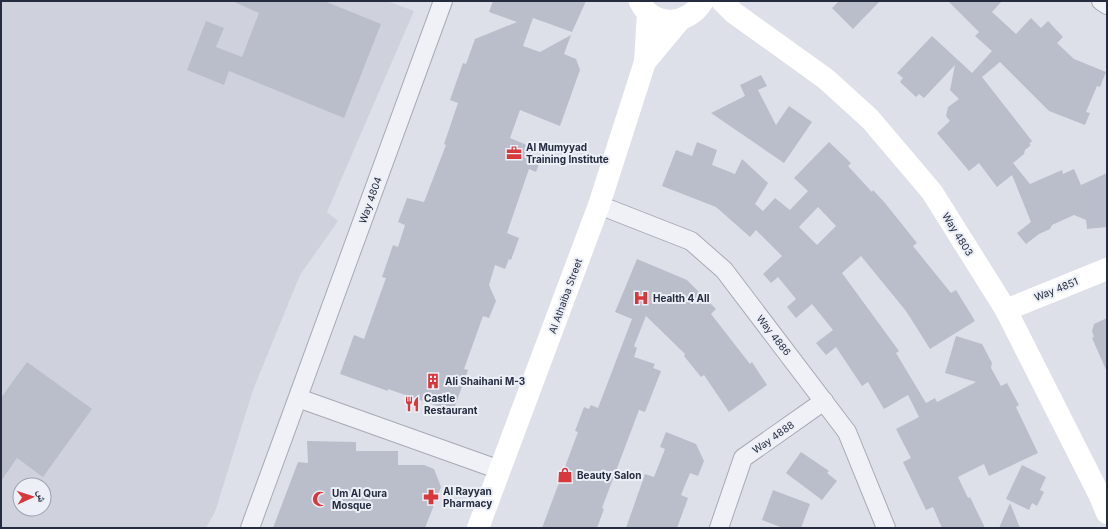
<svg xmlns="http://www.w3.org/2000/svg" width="1108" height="529" font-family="Inter,'Noto Naskh Arabic',sans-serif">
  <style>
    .built { fill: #cfd2dd; fill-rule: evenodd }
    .building { fill: #babecb; fill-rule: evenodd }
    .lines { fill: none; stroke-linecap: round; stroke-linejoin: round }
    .street-casing { stroke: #a6aab6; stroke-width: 20 }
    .street { stroke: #f0f1f6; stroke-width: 18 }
    .secondary { stroke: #fff; stroke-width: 22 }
    .labels { text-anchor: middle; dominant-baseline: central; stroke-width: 4; stroke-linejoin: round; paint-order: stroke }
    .poi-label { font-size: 10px; font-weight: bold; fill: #252c40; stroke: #eceff6; text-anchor: start }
    .street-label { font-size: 10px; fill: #252c40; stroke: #eceff6 }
  </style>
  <rect width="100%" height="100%" fill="#dde0e8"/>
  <path class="built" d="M1,1h386l27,10 -87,201 11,9 -38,54 -47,115 -38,122 -9,16h-205zM20,485h24v24h-24z"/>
  <g class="building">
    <polygon points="232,1 324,1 381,24 344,118 229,71 224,85 187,70 206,21 224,28 216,47 242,57 259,13"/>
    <polygon points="493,1 586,1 572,32 533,18 523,46 540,52 571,35 564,54 576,59 580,70 560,126 520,110 510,138 536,149 532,158 540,161 536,172 529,169 507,233 519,238 511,260 509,259 505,269 495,265 489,285 496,301 489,318 483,316 464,369 468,370 455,406 446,409 388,389 388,391 340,374 354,335 364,339 386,278 382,277 393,245 398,247 405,225 398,222 407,198 424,202 446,145 444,144 458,103 450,100 463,63 466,64 475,39 517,22 489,12"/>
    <polygon points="839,1 880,1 853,29 832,8"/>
    <polygon points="948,1 1002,1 992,12 1016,34 1031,18 1041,28 1048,21 1063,37 1057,43 1074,59 1106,72 1100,87 1097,86 1086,112 1090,113 1085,125 1049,111 1000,62 982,77 1032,141 1029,144 1031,145 1025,150 1024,154 1013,163 1030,184 1062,170 1063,174 1074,169 1081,185 1107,173 1107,227 1087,229 1086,220 1074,215 1052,225 1050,229 1039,234 1026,244 1017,233 1031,222 1012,175 997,187 979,163 969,171 937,133 950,121 946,116 948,107 959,99 950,90 955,65 924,98 919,94 916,97 900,82 903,78 897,73 932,36 972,73 992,51 975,36 979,32"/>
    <polygon points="761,75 767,86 758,90 776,125 789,106 812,122 784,163 711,113 745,96 740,85"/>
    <path d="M697,142l20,8 -5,15 23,9 7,-15 26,24 -13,21 8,7 12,-13 15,12 18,-19 -14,-13 35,-36 22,21 -3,3 24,26 1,-2 12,13 32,40 -4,3 38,47 5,-3 19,31 -45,28 -24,-38 -45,-55 -19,17 57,78 -3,2 30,50 9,-5 2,4 39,-20 -31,-9 11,-37 26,8 10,19 -1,5 10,18 6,-3 12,22 -3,2 22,46 -49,23 -5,-12 -26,13 10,21 2,-1 15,31h-43l-9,-21 -7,3 -23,-48 8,-4 -15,-29 23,-12 -11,-22 -24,14 -16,-27 -6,4 -26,-39 -10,8 -10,-12 17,-13 -21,-26 -16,14 -9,-11 9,-8 -18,-22 -7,6 -8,-9 19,-18 -26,-26 -6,7 -34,-30 -54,-21 14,-36 16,6zM818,207l18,19 -19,19 -18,-18z"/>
    <polygon points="637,259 687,280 716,309 711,314 750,364 752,362 767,385 729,412 704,375 701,377 684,356 685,354 646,316 634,346 637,348 634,357 655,364 653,368 661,371 645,412 639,410 602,508 604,509 597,528 542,528 578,432 575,431 584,407 589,409 591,405 598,408 632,319 615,312"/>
    <polygon points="1107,318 1107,372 1092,338 1094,337 1092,331 1094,324"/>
    <polygon points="27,362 92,409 43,477 17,458 1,481 1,398"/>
    <polygon points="666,432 696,444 704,461 698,476 690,473 681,495 688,498 677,528 626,528 645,474 654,477 665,449 660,447"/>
    <polygon points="307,441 356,442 356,451 398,451 398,465 424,465 434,469 441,487 425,528 273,528 298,462 308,463"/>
    <polygon points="801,452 829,471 827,473 837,481 822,500 786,473"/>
    <polygon points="1022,465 1046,477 1040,490 1044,492 1037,506 1032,503 1029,510 1006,499"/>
    <polygon points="773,490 810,504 801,528 783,528 762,520"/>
    <polygon points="1010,503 1020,528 999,528"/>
  </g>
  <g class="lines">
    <g class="street-casing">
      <g id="street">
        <polyline points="1101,1 1107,5"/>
        <polyline points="599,205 691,241 724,270 847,432 886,528"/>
        <polyline points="298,398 500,470"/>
        <polyline points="250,528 443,1"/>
        <polyline points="719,528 743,458 824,401"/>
      </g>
    </g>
    <use href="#street" class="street"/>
    <g class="secondary">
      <polyline points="722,1 734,13 826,79 870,119 932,192 1006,310 1099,494 1107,513"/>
      <path d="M640,2c14,27 49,23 63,-1"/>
      <polyline points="645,62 680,20"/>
      <polyline points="1006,310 1107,269"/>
      <polyline points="478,528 599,205 645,62 648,13"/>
    </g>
  </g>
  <defs>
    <g id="office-bare" transform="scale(1.2)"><path d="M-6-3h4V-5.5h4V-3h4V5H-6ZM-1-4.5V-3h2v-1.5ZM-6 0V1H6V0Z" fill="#d8373c" stroke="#eceff6" stroke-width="2.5" paint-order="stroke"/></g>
    <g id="hospital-bare" transform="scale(1.2)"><path d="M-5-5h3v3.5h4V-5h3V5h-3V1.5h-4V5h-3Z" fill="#d8373c" stroke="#eceff6" stroke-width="2.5" paint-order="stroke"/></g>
    <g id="building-bare" transform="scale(1.2)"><path d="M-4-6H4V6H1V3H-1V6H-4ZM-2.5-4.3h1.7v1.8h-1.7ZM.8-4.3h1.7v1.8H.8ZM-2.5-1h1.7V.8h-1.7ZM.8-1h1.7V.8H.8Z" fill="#d8373c" stroke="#eceff6" stroke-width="2.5" paint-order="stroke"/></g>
    <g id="restaurant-bare" transform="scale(1.2)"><path d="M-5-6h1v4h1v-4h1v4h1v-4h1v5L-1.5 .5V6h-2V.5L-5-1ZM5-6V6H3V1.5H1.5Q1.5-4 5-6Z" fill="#d8373c" stroke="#eceff6" stroke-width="2.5" paint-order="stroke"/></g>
    <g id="shop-bare" transform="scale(1.2)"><path d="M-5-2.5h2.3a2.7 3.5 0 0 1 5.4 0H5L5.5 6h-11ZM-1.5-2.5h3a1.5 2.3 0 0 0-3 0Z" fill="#d8373c" stroke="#eceff6" stroke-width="2.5" paint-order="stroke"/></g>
    <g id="pharmacy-bare" transform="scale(1.2)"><path d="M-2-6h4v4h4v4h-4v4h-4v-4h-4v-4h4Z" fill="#d8373c" stroke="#eceff6" stroke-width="2.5" paint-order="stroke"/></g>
    <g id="mosque-bare" transform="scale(1.2)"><path d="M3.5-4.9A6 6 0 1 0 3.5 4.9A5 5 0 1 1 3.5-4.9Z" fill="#d8373c" stroke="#eceff6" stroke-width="2.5" paint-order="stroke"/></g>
  </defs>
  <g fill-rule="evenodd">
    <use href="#office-bare" x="514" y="153"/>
    <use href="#hospital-bare" x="641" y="298"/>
    <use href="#building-bare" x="433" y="381"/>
    <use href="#restaurant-bare" x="412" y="404"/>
    <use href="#shop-bare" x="565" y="475"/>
    <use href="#pharmacy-bare" x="431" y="497"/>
    <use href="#mosque-bare" x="320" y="499"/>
  </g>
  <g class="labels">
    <g class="poi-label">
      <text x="526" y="147">Al Mumyyad<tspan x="526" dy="12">Training Institute</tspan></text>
      <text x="653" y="298">Health 4 All</text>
      <text x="445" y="381">Ali Shaihani M-3</text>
      <text x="424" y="398">Castle<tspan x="424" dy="12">Restaurant</tspan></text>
      <text x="577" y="475">Beauty Salon</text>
      <text x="443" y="491">Al Rayyan<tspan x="443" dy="12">Pharmacy</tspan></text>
      <text x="332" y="493">Um Al Qura<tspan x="332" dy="12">Mosque</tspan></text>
    </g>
    <g class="street-label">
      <text transform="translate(370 200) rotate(-70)">Way 4804</text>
      <text transform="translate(958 234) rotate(58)">Way 4803</text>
      <text transform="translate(1056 289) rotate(-22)">Way 4851</text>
      <text transform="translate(565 296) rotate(-70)">Al Athaiba Street</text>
      <text transform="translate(774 335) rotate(52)">Way 4886</text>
      <text transform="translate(773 437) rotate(-35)">Way 4888</text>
    </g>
  </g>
  <rect width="1108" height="529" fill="none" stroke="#252c40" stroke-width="4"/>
  <g transform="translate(32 497) rotate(87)"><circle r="19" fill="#eceff6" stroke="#9ca1ad"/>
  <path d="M0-3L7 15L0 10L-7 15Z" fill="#d8373c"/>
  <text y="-6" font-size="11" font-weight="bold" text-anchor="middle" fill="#252c40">ش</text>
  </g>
</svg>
